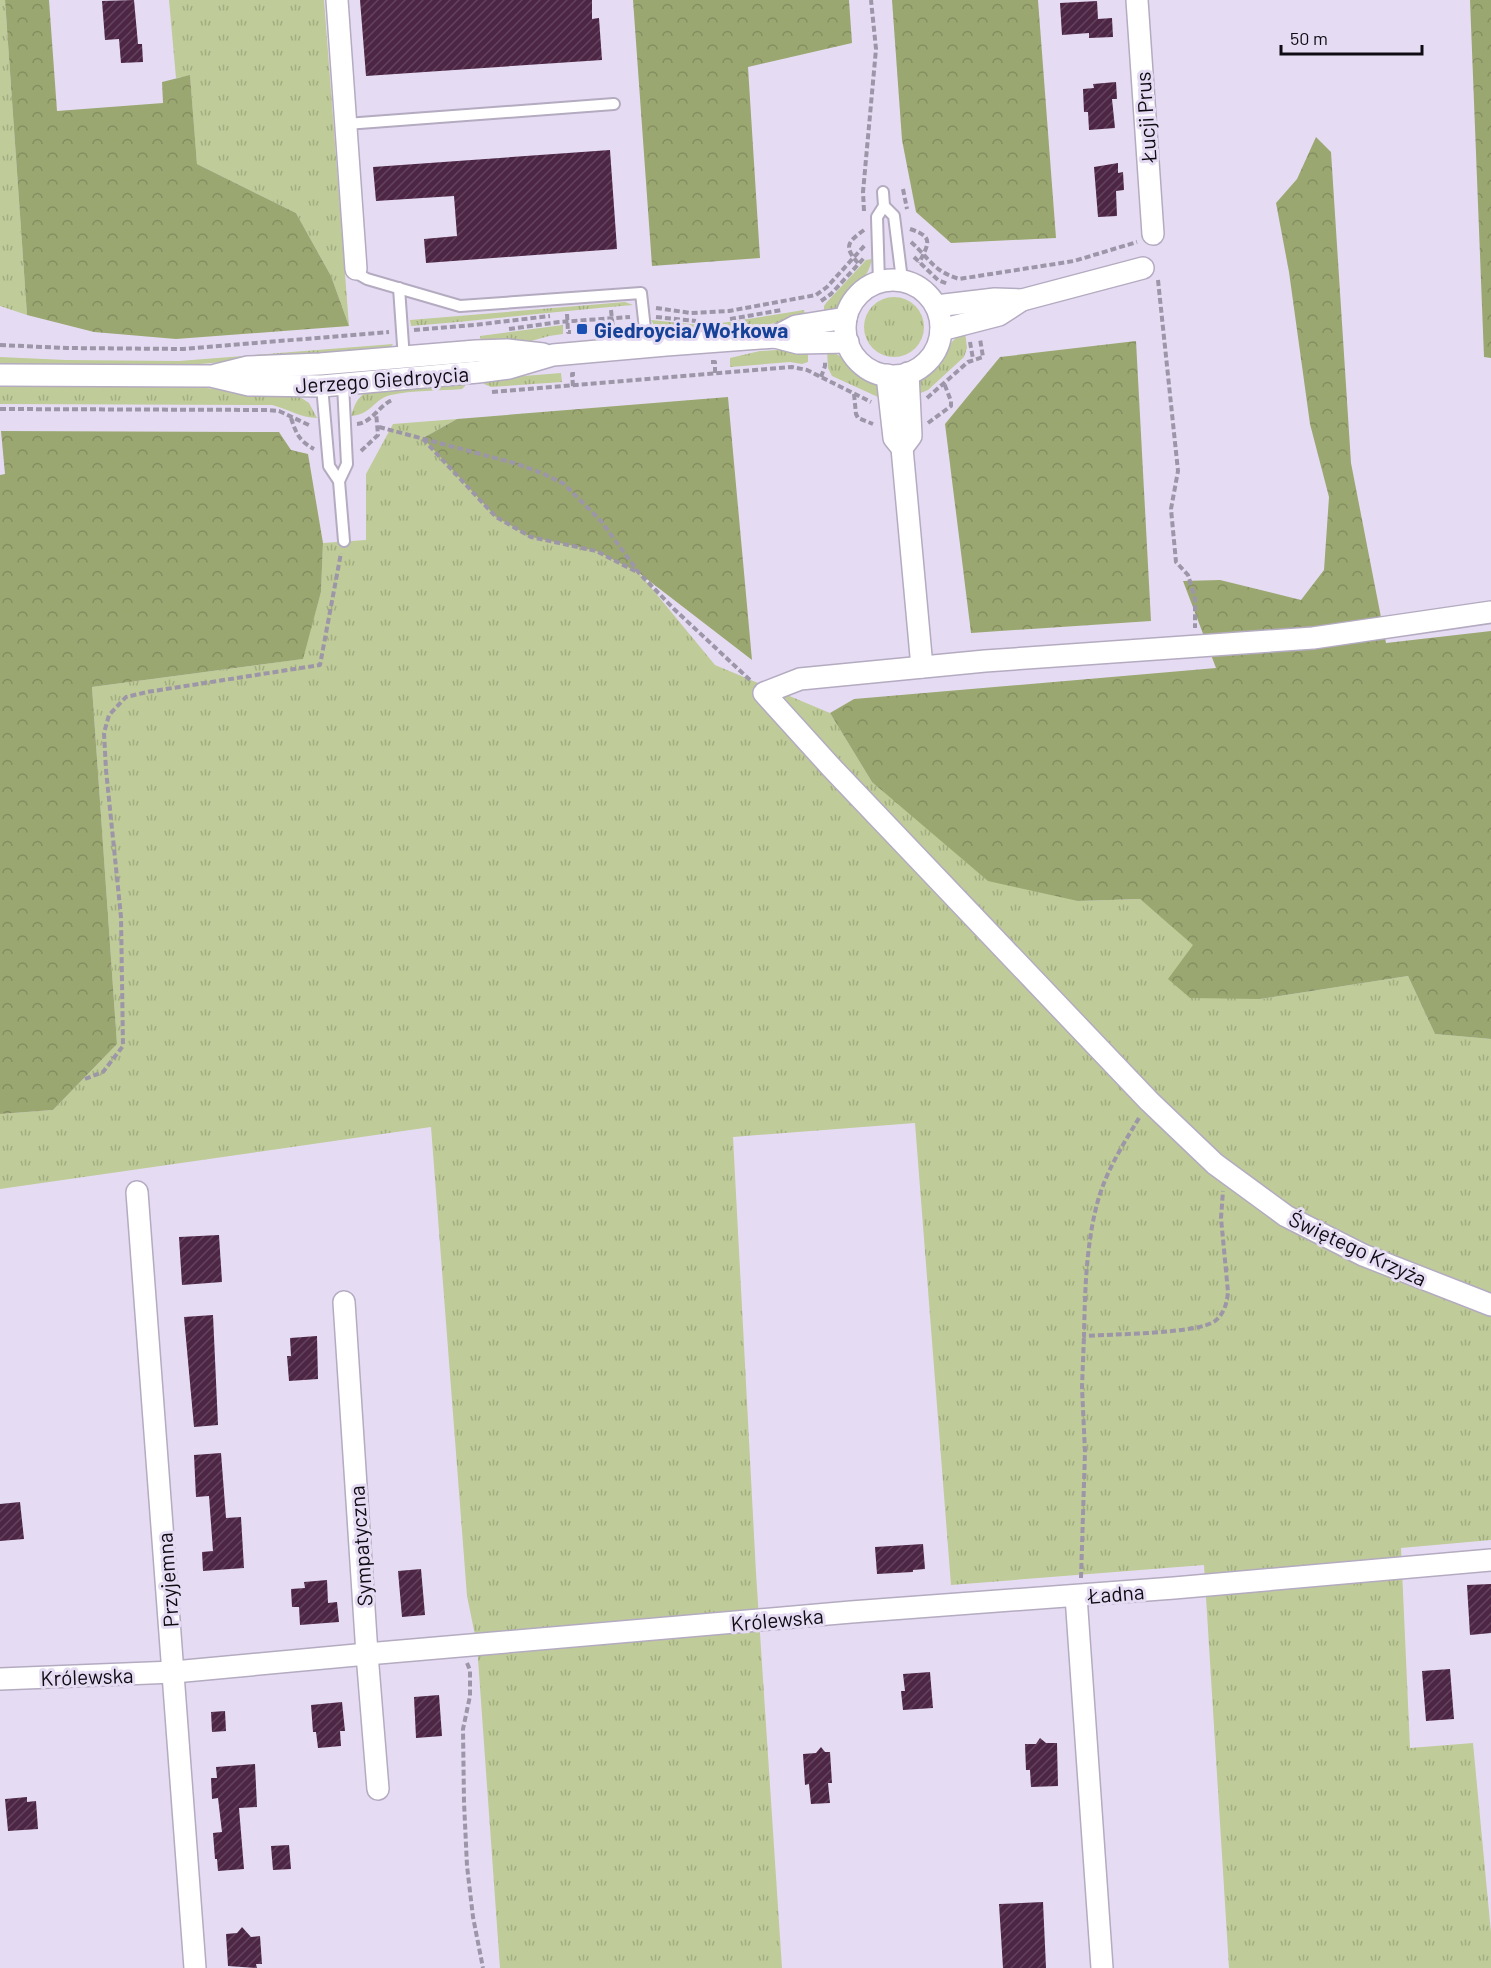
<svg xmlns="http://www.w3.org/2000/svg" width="1491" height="1968" font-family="Barlow,sans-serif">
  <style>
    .grass { fill: url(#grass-tufts) }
    .forest { fill: url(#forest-crowns) }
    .building { fill: url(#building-hatch) }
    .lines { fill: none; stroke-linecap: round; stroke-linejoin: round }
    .lane-casing { stroke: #b4abc1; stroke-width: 14 }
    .street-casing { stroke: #b4abc1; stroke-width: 24 }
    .path { stroke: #9d96a8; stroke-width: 4; stroke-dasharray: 6 3; stroke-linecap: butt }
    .lane { stroke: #fff; stroke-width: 10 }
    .street { stroke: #fff; stroke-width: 21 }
    .transit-dot { fill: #1a4fb4; stroke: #e5dcf3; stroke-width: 2 }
    .labels { text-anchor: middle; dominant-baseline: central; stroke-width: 6; stroke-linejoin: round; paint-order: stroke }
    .street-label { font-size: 21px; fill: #0e0b13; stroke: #e5dcf3 }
    .transit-label { font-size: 21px; font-weight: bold; fill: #164399; stroke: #e5dcf3; text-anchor: start }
  </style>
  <defs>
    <pattern id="grass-tufts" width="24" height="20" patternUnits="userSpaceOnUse" patternTransform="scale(1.5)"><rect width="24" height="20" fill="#bfcb98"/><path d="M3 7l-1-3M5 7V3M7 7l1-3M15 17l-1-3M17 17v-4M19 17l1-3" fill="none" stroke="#a3ad82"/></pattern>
    <pattern id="forest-crowns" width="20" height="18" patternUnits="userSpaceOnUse" patternTransform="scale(1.5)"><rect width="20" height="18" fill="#9ba771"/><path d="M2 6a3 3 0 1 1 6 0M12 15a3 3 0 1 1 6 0" fill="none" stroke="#848e61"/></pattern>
    <pattern id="building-hatch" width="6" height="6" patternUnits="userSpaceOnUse" patternTransform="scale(1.5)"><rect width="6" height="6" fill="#4e2645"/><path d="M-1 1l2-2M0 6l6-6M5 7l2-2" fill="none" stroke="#63435c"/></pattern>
  </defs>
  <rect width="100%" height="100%" fill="#e5dcf3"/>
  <g class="grass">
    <polygon points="0,0 5,0 27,315 0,306"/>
    <polygon points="169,0 324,0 349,326 331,276 296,213 197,164 190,76 176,78"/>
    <path d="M872,259c-3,20 -30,48 -48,56v-9l2,-3 40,-43z"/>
    <circle cx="894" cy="327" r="30"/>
    <path d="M625,302l8,3c-74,6 -148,15 -222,21l-1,-6z"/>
    <path d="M804,310l2,8c-50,9 -98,16 -148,14l-7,-12 49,5 29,-3z"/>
    <polygon points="563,325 563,334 549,336 524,343 481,345 480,336"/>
    <path d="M965,332l2,16 -3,9 -36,33 -12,5c3,-18 9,-20 20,-32 9,-12 15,-24 29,-31z"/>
    <polygon points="393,344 389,349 175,366 0,365 0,357 66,360 179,361"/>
    <polygon points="777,350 808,350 808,362 802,364 790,362 730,367 730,358 760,351"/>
    <path d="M827,351c20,5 49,26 56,46h-5l-46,-21 -4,-8z"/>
    <polygon points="561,373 562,382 491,387 484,384 484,379"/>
    <path d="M465,379v7l-3,3c-22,2 -51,1 -71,6 -18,4 -18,19 -40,21 3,-10 6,-18 15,-24 12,-8 81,-11 99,-13z"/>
    <path d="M12,385l167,1 118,9 12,8 8,15c-16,0 -29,-9 -45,-13l-272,-1v-18z"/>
    <polygon points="457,419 423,438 531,537 596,551 639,573 715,665 830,713 872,782 1078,901 1140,899 1260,999 1408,976 1435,1034 1491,1039 1491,1540 1401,1548 1410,1748 1473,1743 1491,1933 1491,1968 1229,1968 1204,1565 951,1585 915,1123 733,1137 756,1573 782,1968 500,1968 477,1645 467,1596 431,1127 0,1189 0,1114 53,1110 117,1044 92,687 302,659 321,592 323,543 366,540 366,474 393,424"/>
  </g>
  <g class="forest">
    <polygon points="5,0 49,0 57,111 163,103 162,82 190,75 197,164 296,213 331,276 349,326 176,339 94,332 27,315"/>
    <polygon points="633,0 849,0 852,43 748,67 760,258 652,266"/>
    <polygon points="892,0 1038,0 1056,238 951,243 916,212 902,140"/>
    <polygon points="1470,0 1491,0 1491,358 1484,357"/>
    <polygon points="1316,137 1331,152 1351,463 1386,643 1491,631 1491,1039 1435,1034 1408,976 1260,999 1190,998 1168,979 1193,945 1140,899 1078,901 988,881 872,782 830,713 854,699 1216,668 1183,581 1220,580 1301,600 1324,570 1329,497 1310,424 1289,272 1276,203 1297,179"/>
    <polygon points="1136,341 1151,621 971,633 945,424 1000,357"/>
    <polygon points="728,397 752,660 639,573 596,551 531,537 496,517 423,438 457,419"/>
    <polygon points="1,431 279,432 291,450 308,454 323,543 321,592 303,659 92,687 117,1044 53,1110 0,1114 0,475 5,474"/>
  </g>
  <g class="building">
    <polygon points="134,0 138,44 142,44 143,62 121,63 119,39 105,40 102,1"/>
    <polygon points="360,0 592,0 592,19 599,18 602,60 366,76"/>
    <polygon points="1097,1 1098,19 1112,18 1113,37 1089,38 1089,33 1062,35 1060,3"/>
    <polygon points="1116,82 1117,99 1112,99 1115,128 1089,130 1088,112 1084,112 1083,89 1094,88 1093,84"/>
    <polygon points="610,150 617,249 426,263 424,239 457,236 454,196 376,201 373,167"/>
    <polygon points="1118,163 1118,173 1123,172 1124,190 1116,191 1117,216 1098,217 1094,167"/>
    <polygon points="219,1235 222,1282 182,1285 179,1237"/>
    <polygon points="213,1315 218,1425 194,1427 184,1317"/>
    <polygon points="317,1336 318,1379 289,1381 287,1356 291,1356 290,1338"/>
    <polygon points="221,1453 226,1518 241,1517 244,1568 203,1571 202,1552 213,1551 209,1496 196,1497 194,1455"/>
    <polygon points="20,1502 24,1539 0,1541 0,1504"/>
    <polygon points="923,1544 925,1569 913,1570 913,1572 877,1574 875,1547"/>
    <polygon points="421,1569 425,1615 402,1617 398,1571"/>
    <polygon points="327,1580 328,1603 337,1602 339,1622 300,1625 299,1607 292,1607 291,1589 305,1588 304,1582"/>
    <polygon points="1491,1584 1491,1633 1470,1635 1467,1585"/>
    <polygon points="1450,1669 1454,1719 1426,1721 1422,1671"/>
    <polygon points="930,1672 933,1708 903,1710 901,1691 905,1691 903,1674"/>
    <polygon points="439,1695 442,1736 416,1738 414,1697"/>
    <polygon points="342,1702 345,1731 340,1731 341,1746 318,1748 316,1732 313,1732 311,1705"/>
    <polygon points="225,1711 226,1731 212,1732 211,1712"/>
    <polygon points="1040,1738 1046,1743 1057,1743 1058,1786 1031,1787 1030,1770 1026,1770 1025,1744 1036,1744"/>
    <polygon points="821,1747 825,1752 830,1752 832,1783 828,1783 830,1803 811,1804 809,1784 805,1785 803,1754 816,1753"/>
    <polygon points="255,1764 257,1807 239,1808 244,1869 218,1871 217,1859 215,1859 213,1833 222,1832 218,1798 212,1799 211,1778 217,1778 216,1767"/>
    <polygon points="27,1797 27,1802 36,1801 38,1829 8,1831 5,1799"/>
    <polygon points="289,1845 291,1869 273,1870 271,1846"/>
    <polygon points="1043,1902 1046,1968 1003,1968 999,1904"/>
    <polygon points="242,1927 251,1937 260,1936 262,1964 256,1964 257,1968 228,1966 226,1934 237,1933"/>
  </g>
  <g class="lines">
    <g class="lane-casing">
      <g id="lane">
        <polyline points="346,124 614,104"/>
        <polyline points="884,206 894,216 902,280"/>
        <polyline points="356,269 360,275 367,279 460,306 641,293 647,347"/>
        <polyline points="879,282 877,217 884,206 883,192"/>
        <polyline points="399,288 404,359"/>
        <polyline points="322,386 329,466 339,481 344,541"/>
        <polyline points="339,481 347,464 343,385"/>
      </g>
    </g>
    <g class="street-casing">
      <g id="street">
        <polyline points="337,0 356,269"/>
        <polyline points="1137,0 1153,234"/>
        <circle cx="893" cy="328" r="48"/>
        <polyline points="936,306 995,299 1022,300 1143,268"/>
        <polyline points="941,330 999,315 1022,300"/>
        <polyline points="775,337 796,326 846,318"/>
        <polyline points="0,375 211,376 249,385 322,386 478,372 509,368 553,355 666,345 775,337 798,343 848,342"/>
        <polyline points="216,375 248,367 320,364 476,351 507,350 543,354"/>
        <polyline points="887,375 894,438 902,448 922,667"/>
        <polyline points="902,448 911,436 908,373"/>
        <polyline points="1491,612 1313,638 985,661 800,679 764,693 831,767 1149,1101 1215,1164 1286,1216 1363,1255 1491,1305"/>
        <polyline points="137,1192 195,1968"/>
        <polyline points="344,1302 367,1654 378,1789"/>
        <polyline points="1076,1596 1102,1968"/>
        <polyline points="0,1679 174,1672 367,1654 851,1612 1174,1588 1491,1560"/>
      </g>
    </g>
    <g class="path">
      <polyline points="903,189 907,209"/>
      <polyline points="864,211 863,192 876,49 871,0"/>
      <path d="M910,229c24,8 19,14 9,34"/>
      <path d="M911,242c19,17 22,29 48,37l115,-18 63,-19"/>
      <polyline points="914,257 938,280 948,284"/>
      <path d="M858,263c-15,-17 -10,-21 6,-33"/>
      <polyline points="1158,280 1178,471 1171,509 1176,562 1188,575 1195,598 1195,628"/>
      <polyline points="821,301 831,294 864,258"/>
      <polyline points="656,308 691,313 729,311 816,295 827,287 865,245"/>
      <polyline points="611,310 613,329 611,329"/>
      <polyline points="567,314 568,332 571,332"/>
      <polyline points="656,317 696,321"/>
      <polyline points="730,319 782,310"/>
      <polyline points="509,329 559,322 630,317"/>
      <polyline points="414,330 474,325 550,316"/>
      <polyline points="970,342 973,359"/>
      <polyline points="0,345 66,348 183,349 389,332"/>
      <polyline points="711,362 715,362 715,373"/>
      <polyline points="821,377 825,366 825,360"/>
      <polyline points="573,386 572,374 575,374"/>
      <polyline points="492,392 792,367 807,370 871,402"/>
      <polyline points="854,394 856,414 858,418 873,424"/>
      <polyline points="927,398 968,362 983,357 980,339"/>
      <polyline points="0,409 268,410 279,411 311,426"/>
      <path d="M291,418c5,15 8,23 23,31"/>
      <polyline points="928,423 951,406 951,401 944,383"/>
      <path d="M357,424c14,-1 22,-18 35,-24"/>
      <polyline points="379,427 514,463 542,473 564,484 601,521 639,573 674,609 751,681"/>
      <polyline points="423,439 496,517 531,537 596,551 637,572"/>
      <polyline points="361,451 378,435 376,412"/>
      <polyline points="85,1079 103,1072 123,1046 121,917 106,770 104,733 109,715 126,697 147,692 320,665 341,553"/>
      <path d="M1139,1118c-15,25 -31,50 -40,79 -13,44 -14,93 -15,139 26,-2 114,-2 131,-15 9,-7 12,-18 13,-29l-7,-74 2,-27"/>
      <polyline points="1081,1578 1085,1452 1082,1387 1084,1336"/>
      <polyline points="467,1663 470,1670 470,1696 463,1729 464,1802 467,1866 473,1917 483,1968"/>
    </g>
    <use href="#lane" class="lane"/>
    <use href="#street" class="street"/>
  </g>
  <rect class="transit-dot" x="576" y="323" width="12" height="12" rx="3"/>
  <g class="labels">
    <g class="street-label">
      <text transform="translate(1145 117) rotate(-94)">Łucji Prus</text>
      <text transform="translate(382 379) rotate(-4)">Jerzego Giedroycia</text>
      <text transform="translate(1358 1248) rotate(25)">Świętego Krzyża</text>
      <text transform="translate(360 1546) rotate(-94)">Sympatyczna</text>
      <text transform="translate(167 1580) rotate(-94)">Przyjemna</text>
      <text transform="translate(1116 1593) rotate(-5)">Ładna</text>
      <text transform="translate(777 1619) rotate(-5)">Królewska</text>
      <text transform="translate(87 1676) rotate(-2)">Królewska</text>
    </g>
    <g class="transit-label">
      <text x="594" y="329">Giedroycia/Wołkowa</text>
    </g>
  </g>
  <path d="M1281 45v9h141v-9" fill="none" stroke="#0e0b13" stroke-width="3"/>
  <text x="1290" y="45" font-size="18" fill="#0e0b13" stroke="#e5dcf3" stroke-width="4.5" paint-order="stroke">50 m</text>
</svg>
